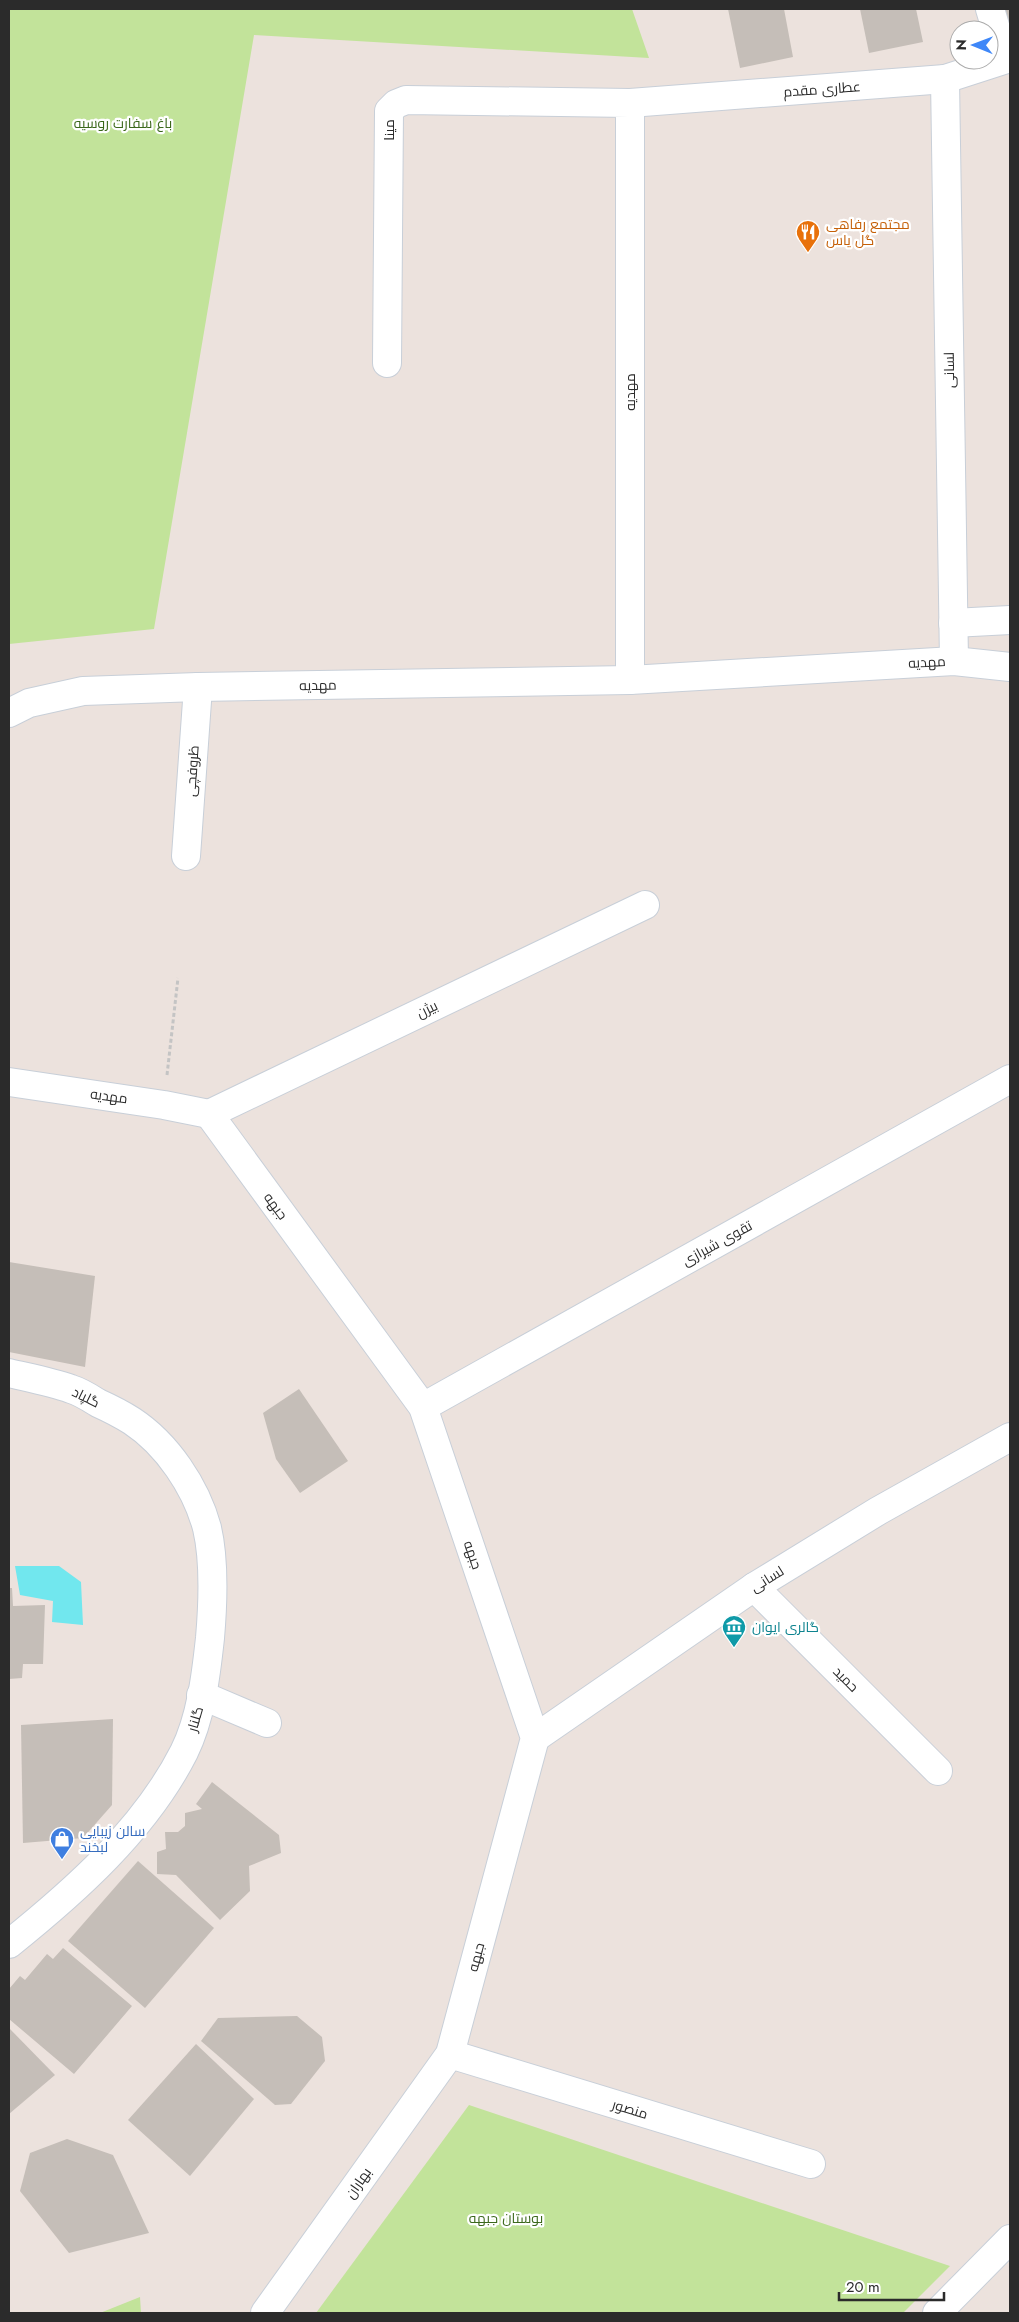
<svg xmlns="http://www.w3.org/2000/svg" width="1019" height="2322" font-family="Jost,Cairo,sans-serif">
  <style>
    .green { fill: #c2e39a }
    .water { fill: #71e7ee }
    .building { fill: #c5beb8 }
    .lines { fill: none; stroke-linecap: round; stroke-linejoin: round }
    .street-casing { stroke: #c8cfd8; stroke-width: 30 }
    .secondary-casing { stroke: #c8cfd8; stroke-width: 30 }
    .path { stroke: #c4c4c4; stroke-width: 3; stroke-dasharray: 4 2.5; stroke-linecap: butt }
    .street { stroke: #fff; stroke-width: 28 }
    .secondary { stroke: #fff; stroke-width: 28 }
    .labels { text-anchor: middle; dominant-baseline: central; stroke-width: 4.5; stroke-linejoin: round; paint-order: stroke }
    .street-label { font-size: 14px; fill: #2b2b2b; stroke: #fff }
    .park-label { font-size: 14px; fill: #3b681b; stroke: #fff }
    .food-label { font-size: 14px; fill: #c56008; stroke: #fff; text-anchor: start }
    .culture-label { font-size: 14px; fill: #0d838f; stroke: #fff; text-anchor: start }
    .shop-label { font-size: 14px; fill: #366cbe; stroke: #fff; text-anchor: start }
  </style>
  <rect width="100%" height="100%" fill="#ece2dd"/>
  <g class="green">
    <polygon points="9,9 632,9 649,58 254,35 154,629 9,644"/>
    <polygon points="469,2105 950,2266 903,2313 316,2313"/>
    <polygon points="140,2297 141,2313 100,2313"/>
  </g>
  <polygon class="water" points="15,1566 59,1566 81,1582 83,1625 52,1622 53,1601 20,1595"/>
  <g class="building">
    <polygon points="728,9 784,9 793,57 740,68"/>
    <polygon points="860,9 916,9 923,42 869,53"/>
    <polygon points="1001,9 1010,9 1010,29"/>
    <polygon points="9,1262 95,1276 85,1367 9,1352"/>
    <polygon points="299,1389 348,1461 300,1493 276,1459 263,1413"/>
    <polygon points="9,1588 12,1588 13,1606 45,1605 43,1664 23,1664 22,1678 9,1679"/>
    <polygon points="113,1719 112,1805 83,1838 23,1843 21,1725"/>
    <polygon points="212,1782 279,1835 281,1853 249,1866 250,1891 220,1920 176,1875 157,1874 157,1852 166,1849 165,1832 178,1832 185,1826 185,1813 202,1809 196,1804"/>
    <polygon points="138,1861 214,1928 145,2008 68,1941"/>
    <polygon points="63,1948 132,2006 74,2074 9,2019 9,1989 20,1976 25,1980 47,1954 53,1959"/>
    <polygon points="297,2016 322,2037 325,2061 291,2104 275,2105 201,2041 218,2018"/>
    <polygon points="9,2028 55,2075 9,2114"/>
    <polygon points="196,2044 254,2099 190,2176 128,2120"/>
    <polygon points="67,2139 113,2155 149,2233 69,2253 20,2191 30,2153"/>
  </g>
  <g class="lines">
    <g class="street-casing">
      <g id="street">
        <polyline points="990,9 1005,59"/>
        <polyline points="945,79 954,661"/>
        <polyline points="387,363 389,111 396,104 406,100 630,103 630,680"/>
        <polyline points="953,623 1010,620"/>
        <polyline points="9,713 29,703 83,691 198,687 630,680 954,661 1010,667"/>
        <polyline points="186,856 198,687"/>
        <path d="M9,1373c21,5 42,9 62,16 10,3 19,9 27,14 11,5 23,11 34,18 35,23 64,66 75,107 8,34 6,75 3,110 -4,37 -9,80 -26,114 -39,77 -109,139 -175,192"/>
        <polyline points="423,1407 1010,1079"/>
        <polyline points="754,1587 938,1771"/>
        <polyline points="201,1695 267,1723"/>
        <polyline points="535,1738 754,1587 878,1511 1010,1437"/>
        <polyline points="450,2054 811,2164"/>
        <polyline points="265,2313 450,2054 535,1738 423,1407 209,1114 645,905"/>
        <polyline points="937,2313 1010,2239"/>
      </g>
    </g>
    <g class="secondary-casing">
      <g id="secondary">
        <polyline points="630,103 945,79 1010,58"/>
        <polyline points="9,1082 164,1105 209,1114"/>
      </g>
    </g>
    <polyline class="path" points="167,1075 178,978"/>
    <use href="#street" class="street"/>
    <use href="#secondary" class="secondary"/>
  </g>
  <defs>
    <g id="restaurant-pin" transform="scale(1.25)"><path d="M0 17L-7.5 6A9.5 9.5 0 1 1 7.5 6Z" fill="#e8710a" stroke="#fff"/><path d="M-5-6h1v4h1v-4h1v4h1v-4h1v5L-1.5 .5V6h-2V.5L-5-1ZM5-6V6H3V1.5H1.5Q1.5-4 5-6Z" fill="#fff"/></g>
    <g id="museum-pin" transform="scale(1.25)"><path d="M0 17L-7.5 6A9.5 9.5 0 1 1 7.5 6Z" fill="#0f9aa8" stroke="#fff"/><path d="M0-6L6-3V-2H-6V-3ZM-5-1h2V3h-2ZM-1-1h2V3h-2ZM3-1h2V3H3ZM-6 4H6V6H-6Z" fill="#fff"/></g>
    <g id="shop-pin" transform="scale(1.25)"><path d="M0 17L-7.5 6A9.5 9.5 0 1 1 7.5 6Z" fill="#3f7fe0" stroke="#fff"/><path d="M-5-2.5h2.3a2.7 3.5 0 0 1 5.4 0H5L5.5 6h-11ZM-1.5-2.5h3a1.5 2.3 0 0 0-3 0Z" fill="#fff"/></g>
  </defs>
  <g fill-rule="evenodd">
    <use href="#restaurant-pin" x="808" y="232"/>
    <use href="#museum-pin" x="734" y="1627"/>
    <use href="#shop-pin" x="62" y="1839"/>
  </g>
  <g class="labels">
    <g class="street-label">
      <text transform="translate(822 89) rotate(-4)">عطاری مقدم</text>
      <text transform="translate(389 130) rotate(-90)">مینا</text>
      <text transform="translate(949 370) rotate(-91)">لسانی</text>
      <text transform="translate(630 392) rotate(-90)">مهدیه</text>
      <text transform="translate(927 662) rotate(-3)">مهدیه</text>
      <text transform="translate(318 685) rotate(-1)">مهدیه</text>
      <text transform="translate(192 771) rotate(-86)">ظروفچی</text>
      <text transform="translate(427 1009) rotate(-26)">بیژن</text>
      <text transform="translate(109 1096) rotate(8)">مهدیه</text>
      <text transform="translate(276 1206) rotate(54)">جبهه</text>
      <text transform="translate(717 1243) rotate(-29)">تقوی شیرازی</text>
      <text transform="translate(86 1397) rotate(26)">گلپاد</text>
      <text transform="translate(473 1555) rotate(71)">جبهه</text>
      <text transform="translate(767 1579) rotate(-32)">لسانی</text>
      <text transform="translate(846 1679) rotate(45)">حمید</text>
      <text transform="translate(195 1719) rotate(-74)">گلنار</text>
      <text transform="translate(476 1957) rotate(-75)">جبهه</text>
      <text transform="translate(630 2109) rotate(17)">منصور</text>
      <text transform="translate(358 2183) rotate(-55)">بهاران</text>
    </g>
    <g class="park-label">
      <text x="123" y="123">باغ سفارت روسیه</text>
      <text x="506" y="2218">بوستان جبهه</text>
    </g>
    <g class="food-label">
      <text x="826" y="224">مجتمع رفاهی<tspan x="826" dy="16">گل یاس</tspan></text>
    </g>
    <g class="culture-label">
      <text x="752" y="1627">گالری ایوان</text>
    </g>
    <g class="shop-label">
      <text x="80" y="1831">سالن زیبایی<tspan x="80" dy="16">لبخند</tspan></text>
    </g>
  </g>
  <rect width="1019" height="2322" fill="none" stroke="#2b2b2b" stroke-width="20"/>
  <g transform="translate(974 45) rotate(271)"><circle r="24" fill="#ffffff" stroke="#aaaaaa"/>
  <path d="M0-4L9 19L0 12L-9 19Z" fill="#3e87f8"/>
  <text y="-8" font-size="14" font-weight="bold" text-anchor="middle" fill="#2b2b2b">N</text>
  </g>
  <path d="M839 2292v8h105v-8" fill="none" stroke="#2b2b2b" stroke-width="2.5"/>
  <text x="846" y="2292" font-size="15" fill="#2b2b2b" stroke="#ffffff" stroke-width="4" paint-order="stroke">20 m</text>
</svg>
